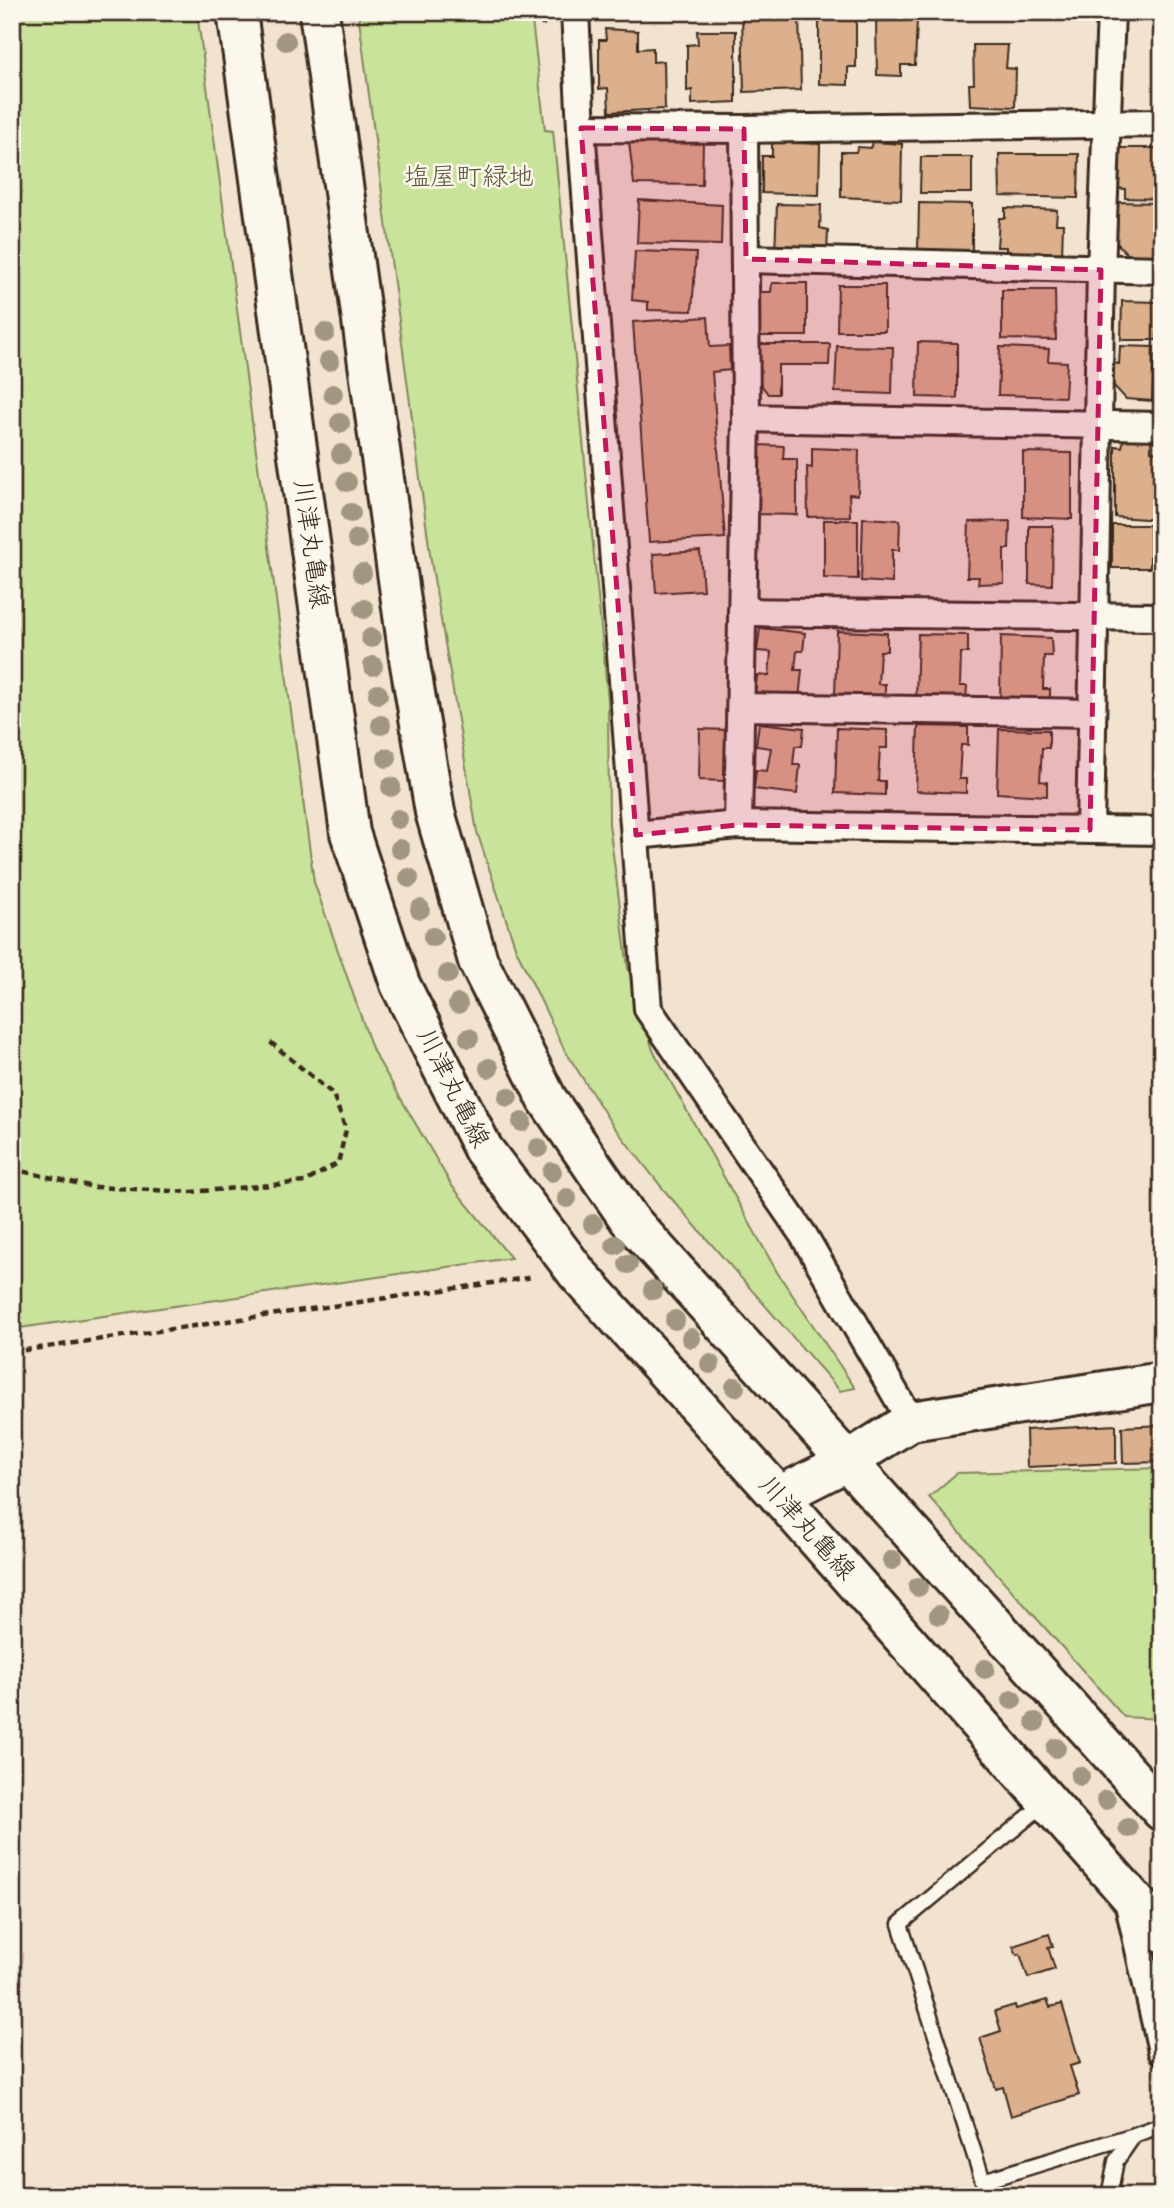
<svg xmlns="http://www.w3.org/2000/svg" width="1174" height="2208" font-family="'Comic Neue','Klee One',sans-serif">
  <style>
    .green { fill: #c9e39a; stroke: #82865c; stroke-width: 2 }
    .building { fill: #dcb08d; stroke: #3b2a1e; stroke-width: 2 }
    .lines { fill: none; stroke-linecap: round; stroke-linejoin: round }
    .lane-casing { stroke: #3b2a1e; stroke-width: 19 }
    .street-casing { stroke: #3b2a1e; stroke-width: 32 }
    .secondary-casing { stroke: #3b2a1e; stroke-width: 44 }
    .path { stroke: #3b2a1e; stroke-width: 4.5; stroke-dasharray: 7 5; stroke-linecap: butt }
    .lane { stroke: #fbf7ec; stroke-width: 14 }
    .street { stroke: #fbf7ec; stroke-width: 26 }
    .secondary { stroke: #fbf7ec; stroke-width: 38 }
    .tree { fill: #a1967f }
    .marked { fill: #c2185b; fill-opacity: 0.2; stroke: #c2185b; stroke-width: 5; stroke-dasharray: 14 9; stroke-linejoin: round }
    .labels { text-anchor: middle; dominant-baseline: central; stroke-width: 5; stroke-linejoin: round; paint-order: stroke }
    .park-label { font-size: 26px; fill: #5e583d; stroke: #fbf7ec }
    .street-label { font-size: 26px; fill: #3b2a1e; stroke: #fbf7ec }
  </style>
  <rect width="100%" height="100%" fill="#f2e2d0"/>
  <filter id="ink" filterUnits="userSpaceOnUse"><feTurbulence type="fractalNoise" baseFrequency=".0143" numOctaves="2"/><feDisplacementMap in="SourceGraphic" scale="14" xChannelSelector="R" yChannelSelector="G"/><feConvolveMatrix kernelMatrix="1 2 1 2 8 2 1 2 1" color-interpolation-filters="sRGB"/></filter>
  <g filter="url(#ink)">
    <g class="green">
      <polygon points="12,12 197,12 314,882 373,1051 452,1186 511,1258 12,1329"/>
      <polygon points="358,12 531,12 545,130 553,131 608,700 609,824 628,968 653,1050 777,1272 855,1388 840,1391 664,1190 611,1123 564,1049 516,949 477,832 431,561"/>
      <polygon points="1162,1468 1162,1719 1124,1717 929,1497 957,1473"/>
    </g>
    <g class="building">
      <polygon points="742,15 799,15 801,90 744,92"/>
      <polygon points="819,19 856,19 856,67 848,67 848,85 819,84"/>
      <polygon points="917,20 915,65 901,65 901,76 877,75 876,21"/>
      <polygon points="605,29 638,31 638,49 653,48 653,62 664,61 665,109 609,112 608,88 599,89 599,40 606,40"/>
      <polygon points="697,31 736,31 736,102 692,104 692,90 687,91 687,45 698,44"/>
      <polygon points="973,45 1008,45 1006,68 1016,69 1015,107 970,105 969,84 974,84"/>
      <polygon points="703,141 702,185 634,184 629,142"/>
      <polygon points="772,142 820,144 819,195 762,193 762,156 772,156"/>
      <polygon points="873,142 902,144 901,200 841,197 841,152 856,152 858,147 871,148"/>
      <polygon points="1116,148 1161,148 1161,199 1125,198 1125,189 1115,188"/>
      <polygon points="999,154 1079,154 1078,198 1000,196"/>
      <polygon points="921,157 972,157 972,193 920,193"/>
      <polygon points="639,200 722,205 721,245 637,243"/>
      <polygon points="1118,202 1160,203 1160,256 1129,256 1117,243"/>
      <polygon points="919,203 972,204 972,254 918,252"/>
      <polygon points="777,204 821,205 820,228 828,230 827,254 775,253"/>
      <polygon points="1005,208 1057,210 1056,224 1063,224 1062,256 1006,254 1006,247 997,247 999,218 1005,218"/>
      <polygon points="635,251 696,253 692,311 648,310 648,302 632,300"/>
      <polygon points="772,283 807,283 807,336 757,336 758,292 771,292"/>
      <polygon points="838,285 885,285 885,331 837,331"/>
      <polygon points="1002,290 1055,290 1056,340 1002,339"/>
      <polygon points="1122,301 1157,302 1157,340 1121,340"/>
      <polygon points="708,317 710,347 729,346 730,370 712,372 725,538 649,542 633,322"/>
      <polygon points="918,342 957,343 957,398 917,397"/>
      <polygon points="759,344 830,344 829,365 778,365 778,394 768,394 759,382"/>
      <polygon points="837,346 893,347 892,394 835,392"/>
      <polygon points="1120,346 1154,347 1152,401 1126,399 1113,385 1114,363 1119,364"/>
      <polygon points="1000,347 1049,349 1048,361 1067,362 1065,397 998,395"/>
      <polygon points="1124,438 1151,440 1151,451 1162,452 1162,520 1115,517 1115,446 1122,447"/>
      <polygon points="756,445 784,446 783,459 797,459 797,515 754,514"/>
      <polygon points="812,448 859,450 858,495 849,494 850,516 808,517 807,467 812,468"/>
      <polygon points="1023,452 1072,453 1072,519 1023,517"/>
      <polygon points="863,518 900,520 899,550 892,550 892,583 861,581"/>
      <polygon points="824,520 858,520 858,579 824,578"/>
      <polygon points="1010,521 1009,549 1004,549 1004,583 978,584 979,577 967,577 969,522"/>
      <polygon points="1155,524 1162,524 1162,580 1154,580"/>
      <rect x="1112" y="525" width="38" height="43"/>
      <polygon points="1029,526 1053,526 1052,585 1029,584"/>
      <polygon points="700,551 703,590 656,593 653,554"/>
      <polygon points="760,628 805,633 803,651 797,651 795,670 802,670 799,699 755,694 757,675 769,676 771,652 757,651"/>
      <polygon points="837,631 887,633 887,651 880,651 878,684 885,684 885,698 835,696"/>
      <polygon points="918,634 968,635 968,653 961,653 960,686 967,686 966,700 916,698"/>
      <polygon points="1001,636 1051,638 1052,656 1044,656 1043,689 1050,689 1050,703 1000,700"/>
      <polygon points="759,723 804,728 802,746 795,746 793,765 800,765 797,794 754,789 756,770 767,771 771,748 756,746"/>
      <polygon points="918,726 968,727 968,745 961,745 959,779 966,779 966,793 916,791"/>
      <polygon points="837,728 887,730 887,748 880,748 878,781 885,781 885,795 835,793"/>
      <polygon points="700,729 727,730 726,781 699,780"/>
      <polygon points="999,729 1049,730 1049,748 1042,748 1040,781 1047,782 1047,796 997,793"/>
      <polygon points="1116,1425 1116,1463 1027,1467 1026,1430"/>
      <polygon points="1162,1425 1162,1462 1123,1463 1122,1427"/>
      <polygon points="1049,1934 1053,1946 1048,1947 1055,1969 1028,1978 1020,1954 1017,1955 1013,1946"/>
      <polygon points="1047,2000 1050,2007 1062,2004 1080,2063 1070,2066 1079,2095 1011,2116 1003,2087 996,2089 980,2038 1001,2031 995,2011 1015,2005 1016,2009"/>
    </g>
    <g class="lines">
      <g class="lane-casing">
        <g id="lane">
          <polyline points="1046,1802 900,1924 983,2181 1134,2135"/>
          <polyline points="1109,2196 1116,2161 1134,2135 1162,2125"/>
        </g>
      </g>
      <g class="street-casing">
        <g id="street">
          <polyline points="575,12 581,128"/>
          <polyline points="744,129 581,128 648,1009 804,1236 911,1421"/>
          <polyline points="746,259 1162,270"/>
          <polyline points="746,418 1162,426"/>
          <polyline points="742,612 1162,617"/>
          <polyline points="741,707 1092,713"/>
          <polyline points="738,825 746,418 744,129 1162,123"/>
          <polyline points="1090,830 1101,270 1111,12"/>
          <polyline points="636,835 738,825 1162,831"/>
          <polyline points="1127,1896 1162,2051"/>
        </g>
      </g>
      <g class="secondary-casing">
        <g id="secondary">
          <polyline points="237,12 350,833 400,984 483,1149 577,1273 779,1496 1162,1932"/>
          <polyline points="319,12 409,658 435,812 478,961 547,1099 629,1219 1162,1811"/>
          <polyline points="779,1496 846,1462 911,1421 1162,1382"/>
        </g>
      </g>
      <g class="path">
        <polyline points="541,12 543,26"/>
        <polyline points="12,1169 94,1187 191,1192 305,1182 338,1163 346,1130 333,1094 269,1041"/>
        <polyline points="12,1352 534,1277"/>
      </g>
      <use href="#lane" class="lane"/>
      <use href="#street" class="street"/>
      <use href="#secondary" class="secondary"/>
    </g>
    <g class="tree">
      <circle cx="286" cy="41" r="10"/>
      <circle cx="325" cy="333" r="10"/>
      <circle cx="329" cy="361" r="10"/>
      <circle cx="333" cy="394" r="10"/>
      <circle cx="340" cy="423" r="10"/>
      <circle cx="341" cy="454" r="10"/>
      <circle cx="347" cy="482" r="10"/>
      <circle cx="351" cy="513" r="10"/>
      <circle cx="357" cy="539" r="10"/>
      <circle cx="362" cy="573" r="10"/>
      <circle cx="364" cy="609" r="10"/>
      <circle cx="371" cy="638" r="10"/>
      <circle cx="373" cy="666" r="10"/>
      <circle cx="378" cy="694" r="10"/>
      <circle cx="381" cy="725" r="10"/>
      <circle cx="387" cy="758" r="10"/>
      <circle cx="391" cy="787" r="10"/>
      <circle cx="398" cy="819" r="10"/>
      <circle cx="400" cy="849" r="10"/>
      <circle cx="409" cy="878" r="10"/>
      <circle cx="420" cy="909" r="10"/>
      <circle cx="433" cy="937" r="10"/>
      <circle cx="448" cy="974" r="10"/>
      <circle cx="458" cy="1004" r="10"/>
      <circle cx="469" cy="1038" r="10"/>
      <circle cx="489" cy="1068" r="10"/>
      <circle cx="508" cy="1097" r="10"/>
      <circle cx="522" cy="1122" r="10"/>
      <circle cx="538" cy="1148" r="10"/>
      <circle cx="552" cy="1172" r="10"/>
      <circle cx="567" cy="1198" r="10"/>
      <circle cx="593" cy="1224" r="10"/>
      <circle cx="615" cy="1245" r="10"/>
      <circle cx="628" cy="1264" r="10"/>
      <circle cx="653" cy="1290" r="10"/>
      <circle cx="675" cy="1320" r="10"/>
      <circle cx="691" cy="1338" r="10"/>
      <circle cx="710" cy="1364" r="10"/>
      <circle cx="735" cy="1387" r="10"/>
      <circle cx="892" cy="1560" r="10"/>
      <circle cx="918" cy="1587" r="10"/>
      <circle cx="939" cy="1615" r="10"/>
      <circle cx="985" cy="1669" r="10"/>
      <circle cx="1012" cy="1700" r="10"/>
      <circle cx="1035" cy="1722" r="10"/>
      <circle cx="1056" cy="1748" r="10"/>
      <circle cx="1080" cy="1776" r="10"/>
      <circle cx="1106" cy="1800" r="10"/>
      <circle cx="1128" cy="1828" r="10"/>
    </g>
  </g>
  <path class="marked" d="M581,128l163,1 2,130 355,11 -11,560 -352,-5 -102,10z"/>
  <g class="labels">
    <g class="park-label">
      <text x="469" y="177">塩屋町緑地</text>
    </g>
    <g class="street-label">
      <text transform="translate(311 544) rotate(82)">川津丸亀線</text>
      <text transform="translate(453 1088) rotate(63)">川津丸亀線</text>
      <text transform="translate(807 1528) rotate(48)">川津丸亀線</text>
    </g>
  </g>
  <rect width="1174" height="2208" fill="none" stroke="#fbf7ec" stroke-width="42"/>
  <rect x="21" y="21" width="1132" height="2166" fill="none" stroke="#3b2a1e" stroke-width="2.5" filter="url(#ink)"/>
</svg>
